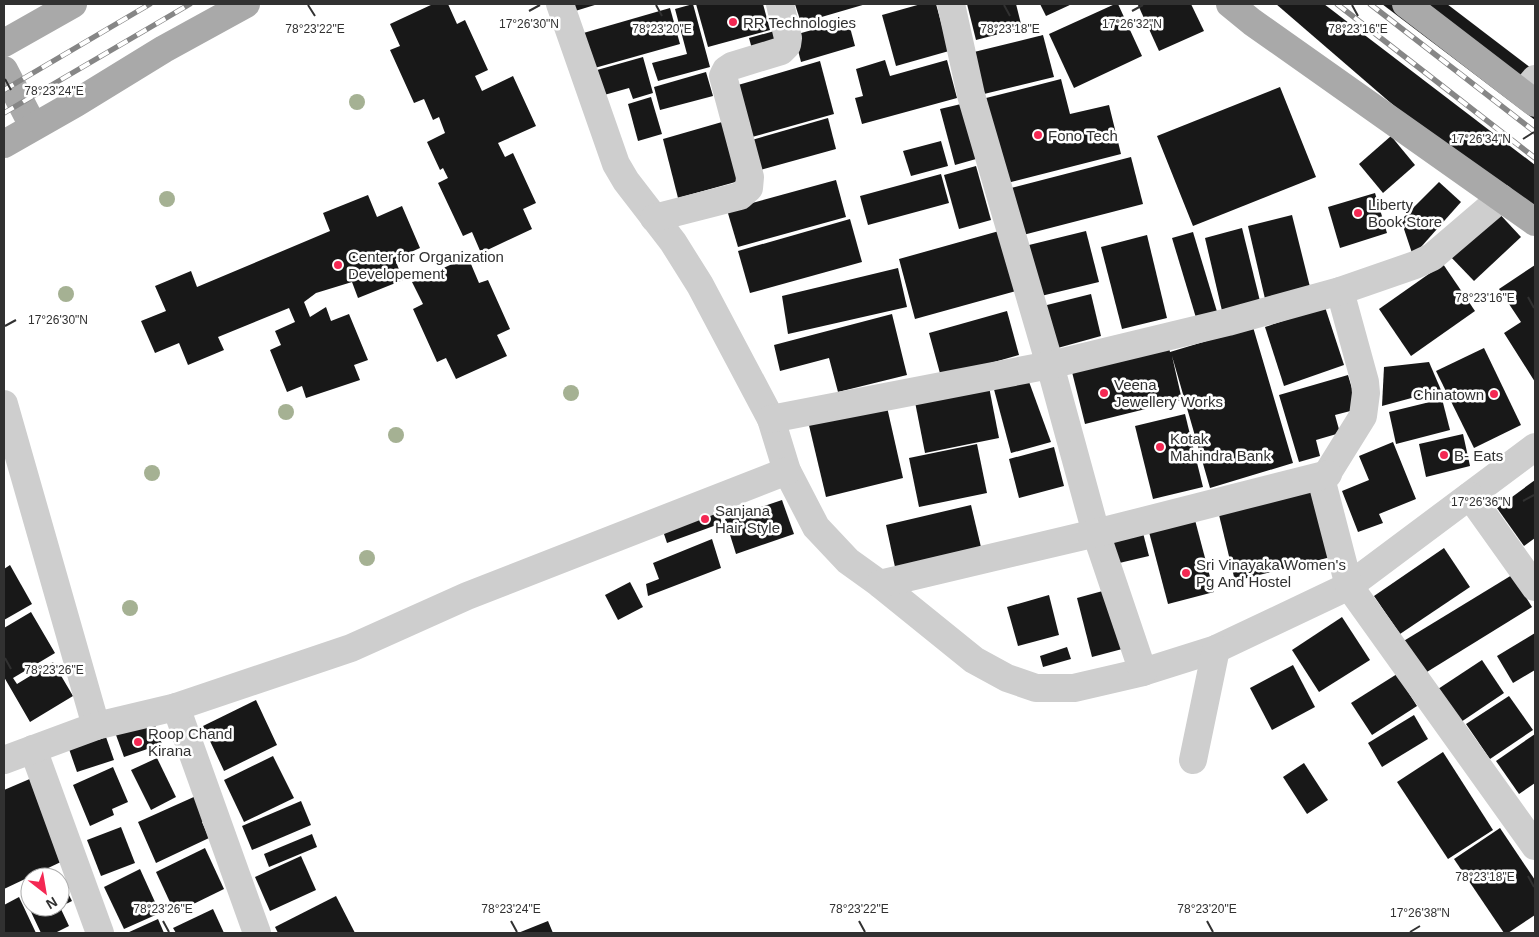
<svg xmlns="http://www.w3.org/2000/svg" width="1539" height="937" font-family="Helvetica,sans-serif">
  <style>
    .building { fill: #181818 }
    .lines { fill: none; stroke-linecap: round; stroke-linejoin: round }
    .minor { stroke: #cecece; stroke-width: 28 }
    .major { stroke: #a9a9a9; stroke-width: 28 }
    .rail-casing { stroke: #868686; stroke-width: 5.5 }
    .rail { stroke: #fff; stroke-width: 4; stroke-dasharray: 11; stroke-linecap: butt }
    .tree { fill: #a5b193 }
    .ticks { fill: none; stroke: #313131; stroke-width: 2 }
    .poi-dot { fill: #f42853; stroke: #fff; stroke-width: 2 }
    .labels { text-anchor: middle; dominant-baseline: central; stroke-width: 5; stroke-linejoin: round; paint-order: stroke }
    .poi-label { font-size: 15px; fill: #313131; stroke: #fff; text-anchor: start }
    .ticks-label { font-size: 12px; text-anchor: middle; fill: #313131; stroke: #fff; stroke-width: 5; stroke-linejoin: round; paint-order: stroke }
  </style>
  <rect width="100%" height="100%" fill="#fff"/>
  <g class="building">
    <polygon points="433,4 448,4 457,24 465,20 488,70 475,76 482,91 513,76 536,126 498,143 505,157 513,153 536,203 523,209 532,229 481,253 472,232 463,236 438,183 448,178 443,168 440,170 427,142 445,133 439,117 433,120 424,99 414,103 390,50 400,46 390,24"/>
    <polygon points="570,4 598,4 572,12"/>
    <polygon points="693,4 710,67 658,81 652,63 687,54 675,9"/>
    <polygon points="696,4 763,4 770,30 708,47"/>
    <polygon points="795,4 866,4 801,23"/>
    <polygon points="921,4 936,4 949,51 896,66 882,15"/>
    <polygon points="967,4 1016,4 1022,28 976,40"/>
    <polygon points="1040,4 1072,4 1046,16"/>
    <polygon points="1115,4 1118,4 1142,56 1074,88 1049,34"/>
    <polygon points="1140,4 1191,4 1204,31 1159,51 1138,5"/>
    <polygon points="1276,4 1324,4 1535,165 1535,222 1501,198"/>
    <polygon points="1382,4 1447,4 1535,71 1535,120"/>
    <polygon points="670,8 680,44 591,69 580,34"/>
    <polygon points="848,20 855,46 801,62 794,35"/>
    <polygon points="778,30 783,49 754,56 749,38"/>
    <polygon points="1043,35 1054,77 984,94 974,52"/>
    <polygon points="643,57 653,93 633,99 629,88 597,97 590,72"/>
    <polygon points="885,60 890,76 947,60 957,98 862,124 855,98 863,96 856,69"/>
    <polygon points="820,61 834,114 752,137 738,85"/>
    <polygon points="706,72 713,96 660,110 654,87"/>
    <polygon points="1061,79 1070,114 1109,105 1121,154 1007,183 986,98"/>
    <polygon points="1280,87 1316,177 1193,226 1157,136"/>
    <polygon points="651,97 662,134 638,141 628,104"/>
    <polygon points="961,104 976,159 955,165 940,109"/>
    <polygon points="828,118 836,149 753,172 745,142"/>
    <polygon points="722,122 739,181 678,198 663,139"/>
    <polygon points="1391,136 1415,165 1383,193 1359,164"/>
    <polygon points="941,141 948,166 911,176 903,151"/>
    <polygon points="1131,157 1143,204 1023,235 1011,188"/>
    <polygon points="976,166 991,220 959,229 944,175"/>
    <polygon points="941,174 949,203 868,225 860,196"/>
    <polygon points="836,180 846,217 738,247 727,210"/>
    <polygon points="1439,182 1461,202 1413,256 1401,220"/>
    <polygon points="1375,193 1387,233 1340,248 1328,207"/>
    <polygon points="368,195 377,217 402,206 420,248 395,259 403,280 358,298 352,282 316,293 304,302 310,317 326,307 331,321 349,314 368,360 354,365 360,380 306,398 302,386 287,392 270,350 281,345 275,331 295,322 289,308 218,337 224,350 188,365 179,343 155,353 141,321 166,311 155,286 191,271 197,287 330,231 323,213"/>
    <polygon points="1495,209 1521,237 1474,281 1448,254"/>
    <polygon points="1292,215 1311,291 1266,303 1248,226"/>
    <polygon points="850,219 862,262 750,293 738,251"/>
    <polygon points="1242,228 1261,305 1223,315 1205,238"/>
    <polygon points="999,231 1016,291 915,319 899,259"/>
    <polygon points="1086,231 1099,282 1041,296 1029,245"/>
    <polygon points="1193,232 1218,315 1197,321 1172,238"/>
    <polygon points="1147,235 1167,318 1122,329 1101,247"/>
    <polygon points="468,257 479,283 488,280 510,329 497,335 507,356 456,379 446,358 437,362 413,309 423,304 412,282"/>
    <polygon points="1443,264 1475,311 1411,356 1379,309"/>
    <polygon points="1535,265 1535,382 1504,333 1521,322 1499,289"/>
    <polygon points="898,268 907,307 788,334 782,296"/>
    <polygon points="1091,294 1101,336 1054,349 1043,306"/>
    <polygon points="1325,307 1344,365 1284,386 1265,327"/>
    <polygon points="1007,311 1019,355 941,377 929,333"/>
    <polygon points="892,314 907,375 838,392 829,358 780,371 774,345"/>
    <polygon points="1253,327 1293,463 1210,488 1172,356 1182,400 1085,424 1070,364 1167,340 1170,352"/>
    <polygon points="1484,348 1521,425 1474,448 1436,371"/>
    <polygon points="1429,362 1441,390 1382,406 1384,367"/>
    <polygon points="1348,375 1358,409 1335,415 1340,433 1316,440 1320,456 1299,462 1279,395"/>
    <polygon points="1028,379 1051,442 1011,453 992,382"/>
    <polygon points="989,387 999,438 925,453 915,402"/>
    <polygon points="1442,399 1450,430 1396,444 1389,412"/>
    <polygon points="887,407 903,478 826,497 807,417"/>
    <polygon points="1185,414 1203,487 1153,499 1135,426"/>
    <polygon points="1463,434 1470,466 1426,477 1419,444"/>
    <polygon points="1393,442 1416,499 1379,514 1383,523 1358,532 1342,491 1369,480 1359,456"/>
    <polygon points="977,444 987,493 919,507 909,458"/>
    <polygon points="1054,447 1064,486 1019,498 1009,459"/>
    <polygon points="1535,480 1535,538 1524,546 1497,508"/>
    <polygon points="1318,489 1335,556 1235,581 1219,515"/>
    <polygon points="782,500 794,534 736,554 725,519"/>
    <polygon points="971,505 981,547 895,567 886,525"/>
    <polygon points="717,508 722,523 667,543 662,528"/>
    <polygon points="1195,520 1214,592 1168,604 1149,532"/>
    <polygon points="1143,533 1149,556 1115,564 1110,541"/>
    <polygon points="712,539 721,568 648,596 646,584 659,579 653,563"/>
    <polygon points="1444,548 1470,587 1400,634 1374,596"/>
    <polygon points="10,565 32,604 4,620 4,569"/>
    <polygon points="1512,575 1532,607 1422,675 1402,642"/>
    <polygon points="630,582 643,607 618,620 605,595"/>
    <polygon points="1110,589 1126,648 1092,657 1077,598"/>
    <polygon points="1049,595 1059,635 1018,646 1007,607"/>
    <polygon points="31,612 55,653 13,678 17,684 53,662 73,696 30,722 4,677 4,628"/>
    <polygon points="1342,617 1370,660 1319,692 1292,650"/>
    <polygon points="1535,633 1535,670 1513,683 1497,656"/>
    <polygon points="1067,647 1071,659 1043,667 1040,656"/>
    <polygon points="1482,660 1504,693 1461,722 1438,689"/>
    <polygon points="1293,665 1315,707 1272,730 1250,688"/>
    <polygon points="1397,674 1417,706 1372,735 1351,703"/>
    <polygon points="1509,696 1533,730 1490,759 1466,724"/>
    <polygon points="256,700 277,745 224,771 203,726"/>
    <polygon points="1414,715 1428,739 1382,767 1368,743"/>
    <polygon points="154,722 162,744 124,757 116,735"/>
    <polygon points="1535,734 1535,783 1519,794 1496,761"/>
    <polygon points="106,737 114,760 77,772 69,749"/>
    <polygon points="1443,752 1493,830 1448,859 1397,782"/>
    <polygon points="273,756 294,798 244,822 224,780"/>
    <polygon points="157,758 176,797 151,810 131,770"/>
    <polygon points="1304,763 1328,800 1307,814 1283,777"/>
    <polygon points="113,767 128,802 112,809 114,815 90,826 73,785"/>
    <polygon points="32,778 65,860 4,889 4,790"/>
    <polygon points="196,796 206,820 202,822 209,838 156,863 138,822"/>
    <polygon points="301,801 311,825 252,850 242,826"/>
    <polygon points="121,827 135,863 101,876 87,840"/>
    <polygon points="1500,828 1535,880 1535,915 1508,933 1504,933 1454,859"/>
    <polygon points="312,834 317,847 269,867 264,854"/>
    <polygon points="205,848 224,889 175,913 156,872"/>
    <polygon points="301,856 316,890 270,911 255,877"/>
    <polygon points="140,869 160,913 124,929 104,887"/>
    <polygon points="60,878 72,901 60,907"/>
    <polygon points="30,892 30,907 60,907 69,926 55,933 41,933 23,895"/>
    <polygon points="336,896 355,933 278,933 275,927"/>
    <polygon points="19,897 36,933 4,933 4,905"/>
    <polygon points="213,909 224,933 176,933 173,928"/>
    <polygon points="158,919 164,933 127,933"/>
    <polygon points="548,921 553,933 518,933"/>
  </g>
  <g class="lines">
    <g class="minor">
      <polyline points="560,4 616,164 626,181 673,242 700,285 771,419 787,471 816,527 848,561 880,584 974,660 1007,678 1036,688 1074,688 1143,672 1216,649 1349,586 1535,447"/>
      <polyline points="951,4 971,95 1050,365 1096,533 1143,672"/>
      <polyline points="1523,93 1535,79"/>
      <polyline points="654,218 740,196 749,188 750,177 723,76 726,70 732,66 781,51 787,45 788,38 780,4"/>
      <polyline points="1340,291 1365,382 1366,393 1363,416 1322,482 1349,586 1535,846"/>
      <polyline points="4,404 96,726"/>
      <polyline points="771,419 1050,365 1228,322 1340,291 1415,265 1432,257 1501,198"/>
      <polyline points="1470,496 1535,587"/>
      <polyline points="880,584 1096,533 1328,474"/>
      <polyline points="176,707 257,933"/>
      <polyline points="33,749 100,933"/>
      <polyline points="4,760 96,726 176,707 351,648 467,596 787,471"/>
      <polyline points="1193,760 1216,649"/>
    </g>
    <g class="major">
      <polyline points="1230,4 1252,22 1535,222"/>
      <polyline points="1406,4 1535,103"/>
      <polyline points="4,43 73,4"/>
      <polyline points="4,70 33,126"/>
      <polyline points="4,144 76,103 164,49 246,4"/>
    </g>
    <g class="rail-casing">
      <g id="rail">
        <polyline points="1337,4 1535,158"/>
        <polyline points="1370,4 1535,132"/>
        <polyline points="4,90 150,4"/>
        <polyline points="4,113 190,4"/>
      </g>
    </g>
    <use href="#rail" class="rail"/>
  </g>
  <g class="tree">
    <circle cx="357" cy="102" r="8"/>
    <circle cx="167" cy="199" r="8"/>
    <circle cx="66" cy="294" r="8"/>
    <circle cx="571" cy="393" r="8"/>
    <circle cx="286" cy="412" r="8"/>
    <circle cx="396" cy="435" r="8"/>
    <circle cx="152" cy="473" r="8"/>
    <circle cx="367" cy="558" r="8"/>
    <circle cx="130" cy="608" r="8"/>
  </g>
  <path class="ticks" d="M308,5l7,11M656,5l6,11M1004,5l6,11M1352,5l6,11M529,11l11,-6M1132,11l11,-6M5,79l6,11M1523,139l11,-7M1528,297l6,11M5,326l11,-6M1523,501l11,-6M5,658l6,11M1528,876l6,11M163,921l6,11M511,921l6,11M859,921l6,11M1207,921l6,11M1410,932l10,-6"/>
  <g class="poi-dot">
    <circle cx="733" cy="22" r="5"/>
    <circle cx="1038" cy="135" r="5"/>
    <circle cx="1358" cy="213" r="5"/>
    <circle cx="338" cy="265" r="5"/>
    <circle cx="1104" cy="393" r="5"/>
    <circle cx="1494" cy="394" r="5"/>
    <circle cx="1160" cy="447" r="5"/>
    <circle cx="1444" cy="455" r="5"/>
    <circle cx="705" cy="519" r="5"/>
    <circle cx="1186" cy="573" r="5"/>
    <circle cx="138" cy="742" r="5"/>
  </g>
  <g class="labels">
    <g class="poi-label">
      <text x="743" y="22">RR Technologies</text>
      <text x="1048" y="135">Fono Tech</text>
      <text x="1368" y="204">Liberty<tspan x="1368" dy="17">Book Store</tspan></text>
      <text x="348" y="256">Center for Organization<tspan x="348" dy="17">Developement</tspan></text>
      <text x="1114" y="384">Veena<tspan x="1114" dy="17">Jewellery Works</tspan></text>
      <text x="1484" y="394" text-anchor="end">Chinatown</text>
      <text x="1170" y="438">Kotak<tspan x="1170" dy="17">Mahindra Bank</tspan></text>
      <text x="1454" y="455">B- Eats</text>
      <text x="715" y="510">Sanjana<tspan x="715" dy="17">Hair Style</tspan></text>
      <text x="1196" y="564">Sri Vinayaka Women's<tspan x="1196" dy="17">Pg And Hostel</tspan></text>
      <text x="148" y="733">Roop Chand<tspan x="148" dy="17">Kirana</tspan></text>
    </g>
  </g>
  <g class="ticks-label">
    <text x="529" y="28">17°26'30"N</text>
    <text x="1132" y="28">17°26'32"N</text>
    <text x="315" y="33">78°23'22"E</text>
    <text x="662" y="33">78°23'20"E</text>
    <text x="1010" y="33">78°23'18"E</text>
    <text x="1358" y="33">78°23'16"E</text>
    <text x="54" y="95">78°23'24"E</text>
    <text x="1481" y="143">17°26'34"N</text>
    <text x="1485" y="302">78°23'16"E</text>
    <text x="58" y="324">17°26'30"N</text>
    <text x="1481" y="506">17°26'36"N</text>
    <text x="54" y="674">78°23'26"E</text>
    <text x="1485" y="881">78°23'18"E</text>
    <text x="163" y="913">78°23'26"E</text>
    <text x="511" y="913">78°23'24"E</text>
    <text x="859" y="913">78°23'22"E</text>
    <text x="1207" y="913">78°23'20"E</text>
    <text x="1420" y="917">17°26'38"N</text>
  </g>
  <rect width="1539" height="937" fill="none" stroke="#313131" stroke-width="10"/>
  <g transform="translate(45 892) rotate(149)"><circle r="24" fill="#ffffff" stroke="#adadad"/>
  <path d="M0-4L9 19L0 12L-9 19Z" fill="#f42853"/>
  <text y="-8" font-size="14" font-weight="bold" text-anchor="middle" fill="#313131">N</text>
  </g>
</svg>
